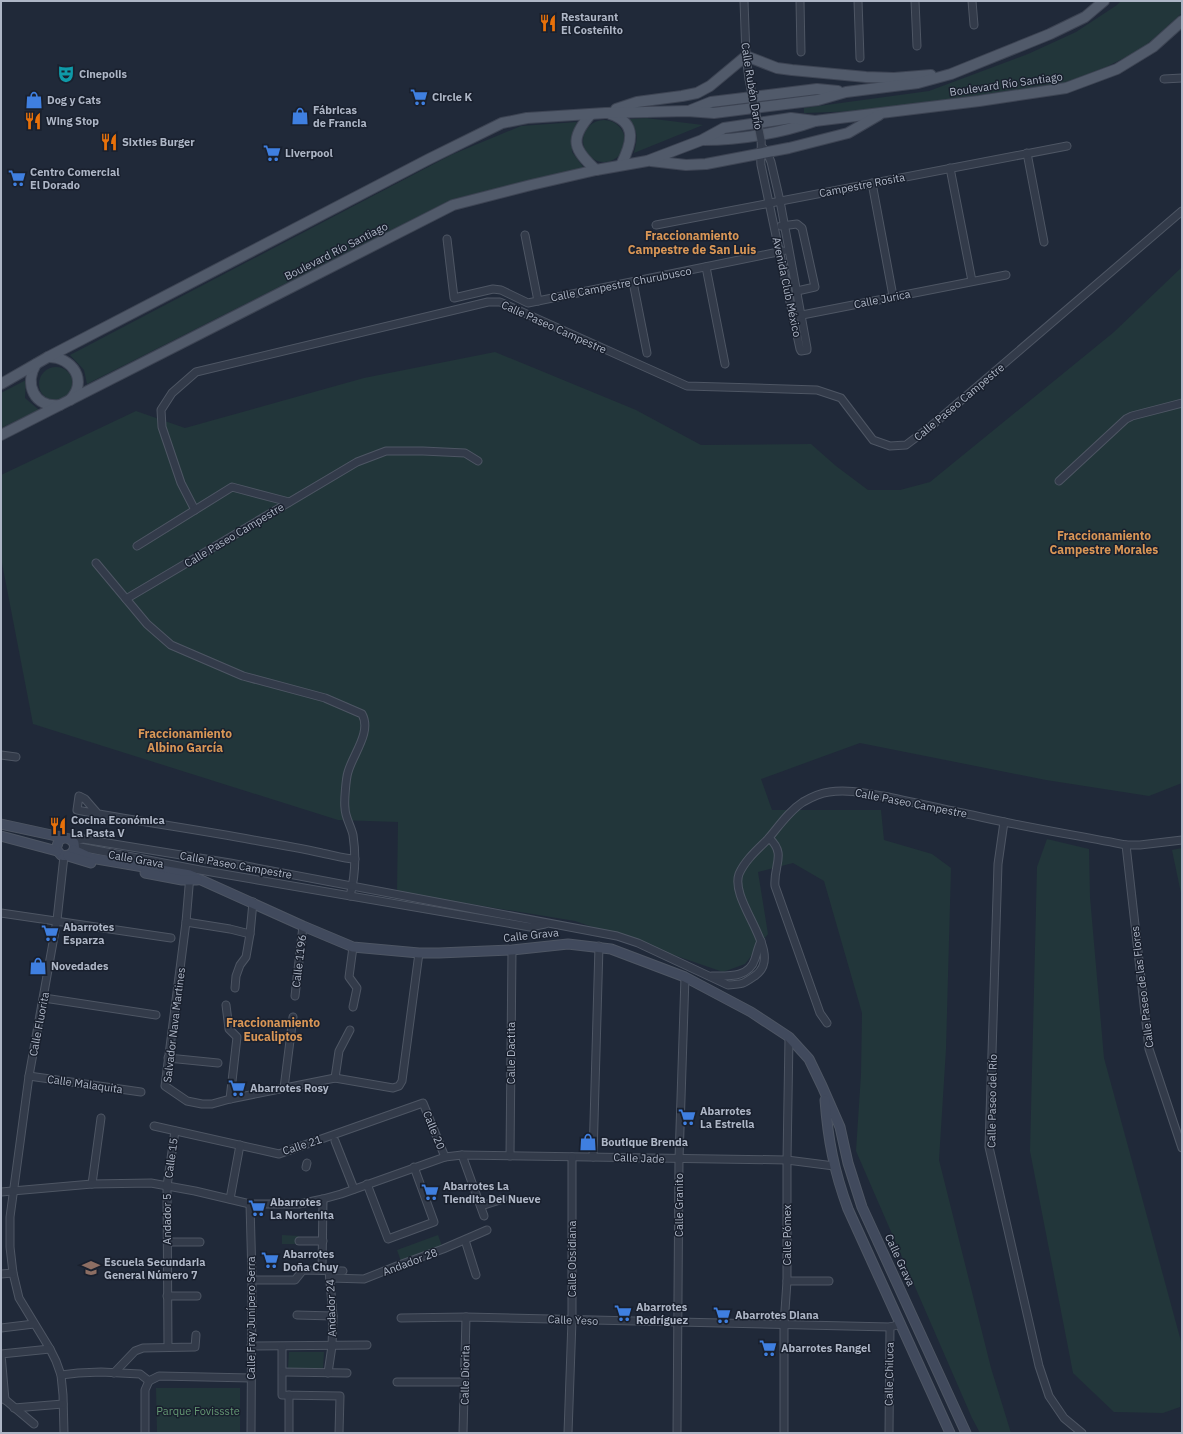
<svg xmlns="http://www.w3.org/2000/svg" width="1183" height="1434" font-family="'IBM Plex Sans',sans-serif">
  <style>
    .green { fill: #22363a }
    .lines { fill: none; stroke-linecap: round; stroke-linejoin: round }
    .street-casing { stroke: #4e5664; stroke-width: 9 }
    .secondary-casing { stroke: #4e5664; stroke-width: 11 }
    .primary-casing { stroke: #3d4453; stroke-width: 12 }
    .street { stroke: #333b4a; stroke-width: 7 }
    .secondary { stroke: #414a5d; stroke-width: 9 }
    .primary { stroke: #515a6a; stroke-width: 10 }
    .street-bridge-casing { stroke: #4e5664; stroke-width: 9; stroke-linecap: butt }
    .street-bridge { stroke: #333b4a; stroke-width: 7 }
    .labels { text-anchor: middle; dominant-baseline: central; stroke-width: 3; stroke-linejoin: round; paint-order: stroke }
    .poi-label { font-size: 11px; font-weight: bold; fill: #aeb6c6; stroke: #19202e; text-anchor: start }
    .street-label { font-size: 11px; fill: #aeb6c6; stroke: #19202e }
    .park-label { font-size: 11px; fill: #649873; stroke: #19202e }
    .neighbourhood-label { font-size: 12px; font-weight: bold; fill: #d99656; stroke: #19202e }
  </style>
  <rect width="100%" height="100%" fill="#202939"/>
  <g class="green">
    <polygon points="1121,1 1182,1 1182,13 1142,49 1104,68 1064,83 966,97 858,111 804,113 804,108 929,91 1028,54 1076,32 1117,5"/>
    <path d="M646,118l57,7 -69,28c4,-16 4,-20 -4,-34z"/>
    <circle cx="604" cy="141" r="21"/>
    <polygon points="577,122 573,132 572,152 584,168 453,199 87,384 84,370 70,355 451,155 521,126"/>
    <polygon points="1182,267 1182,783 1149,796 1046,780 860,743 761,779 772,810 881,810 884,840 932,854 951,868 946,1049 939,1160 991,1368 1011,1433 980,1433 972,1418 856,1151 861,1074 862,1013 824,881 793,863 758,872 768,934 745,964 723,972 575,921 397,892 398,822 338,820 33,724 1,558 1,475 136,411 185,428 364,378 495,352 636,410 701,445 811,444 836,466 868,490 900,490 930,482 1114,332"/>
    <circle cx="56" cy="384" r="17"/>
    <polygon points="26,380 25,398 39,410 1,428 1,393"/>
    <polygon points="1047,839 1089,849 1090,897 1104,1058 1182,1345 1180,1407 1163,1413 1114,1412 1073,1373 1030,1151 1037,867"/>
    <polygon points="1182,848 1182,898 1172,850"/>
    <polygon points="282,1235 299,1236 299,1244 282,1244"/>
    <polygon points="438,1235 443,1249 402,1264 397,1250"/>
    <polygon points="289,1352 324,1352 323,1369 288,1368"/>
    <polygon points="156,1388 240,1388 240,1433 157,1433"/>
  </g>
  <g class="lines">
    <g class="street-casing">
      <g id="street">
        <polyline points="744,1 746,56 749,79"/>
        <polyline points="800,1 801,52"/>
        <polyline points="858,1 860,58"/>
        <polyline points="915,1 917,46"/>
        <polyline points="972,1 974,25"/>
        <polyline points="1164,79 1182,78"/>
        <path d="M761,140c1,8 -1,16 0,25l39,184 1,2 6,-1v-2l-27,-147 -9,-39 -4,-10 -5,-5"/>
        <polyline points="1027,153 1044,242"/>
        <polyline points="950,168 972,281"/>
        <polyline points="872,183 893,296"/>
        <polyline points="656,225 1067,146"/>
        <polyline points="781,226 797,224 802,228 815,287 797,291"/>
        <polyline points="525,235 538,301"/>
        <polyline points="447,239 454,298 493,289 501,290 528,303 783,251"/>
        <polyline points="706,267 725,364"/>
        <polyline points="633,282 647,353"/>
        <polyline points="797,316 1006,275"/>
        <polyline points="1059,481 1126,419 1132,416 1182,403"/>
        <polyline points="195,510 181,483 162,427 161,410 172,393 196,372 488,302 500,302 687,386 817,390 841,398 873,440 890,446 906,445 930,427 1182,211"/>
        <polyline points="137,546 232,487 289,502"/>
        <path d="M96,563l51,61 24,21 72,31 82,22 37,16c10,18 -9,40 -14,58 -2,6 -4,30 -3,36 0,9 6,18 8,27 3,20 2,42 -3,61"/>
        <polyline points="126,599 357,462 386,451 423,451 465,453 478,461"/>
        <polyline points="1,755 16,757"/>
        <path d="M98,814l-13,-15 -6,-3 -2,14c58,11 118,19 176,30 23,4 46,8 69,13 11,2 21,6 33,6"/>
        <polyline points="1004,822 998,864 989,1147 1039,1366 1049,1396 1064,1418 1082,1433"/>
        <path d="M769,838c18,16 4,28 6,48l45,127 7,10"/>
        <path d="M72,841l11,-2 147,24 387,73 21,7 90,42c16,-1 15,-1 28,-10 29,-22 -27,-73 -17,-101 6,-14 19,-25 29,-35 11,-13 21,-28 35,-37 7,-4 18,-9 26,-10 18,-3 36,1 54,4 30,6 59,13 89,19 51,12 103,20 154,30h14l42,-5"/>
        <polyline points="1126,845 1149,1049 1182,1148"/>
        <polyline points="75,846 200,870 530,927 545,924"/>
        <polyline points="64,856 57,920 29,1076 10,1217 10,1247 13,1273 19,1298 50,1349 56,1361 61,1375 63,1395 64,1433"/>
        <polyline points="190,875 186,922 165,1086 187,1101 202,1104 212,1104 230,1099 335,1078 393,1088 399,1086 402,1081 419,953"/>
        <polyline points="1,913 171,938"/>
        <polyline points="186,922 230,929 250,934"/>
        <polyline points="353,947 349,977 357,988 353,1007"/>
        <path d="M712,976c16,0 37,2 43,-17 2,-6 3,-12 6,-18"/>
        <polyline points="235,988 236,976 240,965 246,957 250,934 253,902"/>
        <polyline points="295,996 303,926"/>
        <polyline points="44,998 156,1015"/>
        <polyline points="226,1005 229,1029 237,1037 230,1099"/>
        <polyline points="168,1058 218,1063"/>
        <polyline points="29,1076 141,1092"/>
        <polyline points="335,1078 339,1051 350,1030"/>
        <polyline points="284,1088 293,1017"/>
        <polyline points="154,1126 279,1154 423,1103 445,1157"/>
        <polyline points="335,1141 354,1189"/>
        <polyline points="462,1155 484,1216"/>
        <polyline points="510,1156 512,950"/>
        <polyline points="593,1157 599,946"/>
        <polyline points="306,1167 307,1163"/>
        <polyline points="92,1184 101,1118"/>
        <polyline points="367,1184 388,1239 434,1222 414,1167"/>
        <polyline points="1,1192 92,1184 151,1183 195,1191 250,1204 299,1204 323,1199 341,1194 445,1157 462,1155 787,1160 834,1166"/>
        <polyline points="230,1199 240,1145"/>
        <polyline points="250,1204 252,1277 251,1433"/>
        <polyline points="481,1206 503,1199"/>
        <polyline points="465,1240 476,1275"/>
        <polyline points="299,1241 323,1241"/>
        <polyline points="167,1242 200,1242"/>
        <polyline points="322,1270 323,1199"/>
        <polyline points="1,1274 13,1273"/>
        <polyline points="330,1278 364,1279 402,1264 443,1249 487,1230"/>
        <polyline points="252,1280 295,1280 303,1270 343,1271"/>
        <polyline points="787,1281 829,1281"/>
        <polyline points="167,1296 197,1296"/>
        <polyline points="297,1315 333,1316"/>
        <polyline points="401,1318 466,1317 890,1327"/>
        <polyline points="1,1328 34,1324"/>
        <polyline points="251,1346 367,1345"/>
        <polyline points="168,1347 167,1186 175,1131"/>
        <polyline points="282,1347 282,1395 340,1396 339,1433"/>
        <polyline points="283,1372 347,1373"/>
        <polyline points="114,1373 135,1351 143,1348 195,1347 196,1335"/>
        <polyline points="328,1373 332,1346 333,1316 329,1270"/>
        <polyline points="61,1375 78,1373 101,1372 140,1374 149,1381"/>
        <polyline points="149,1381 159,1376 251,1378"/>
        <polyline points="397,1382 464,1382"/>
        <polyline points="2,1397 34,1424"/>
        <polyline points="5,1400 1,1354 50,1349"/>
        <polyline points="14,1408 63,1404"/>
        <polyline points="145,1433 145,1390 149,1381"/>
        <polyline points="289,1433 289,1395"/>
        <polyline points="463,1433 466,1317"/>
        <polyline points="568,1433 572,1320 572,1157"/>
        <polyline points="677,1433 679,1159 685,977"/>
        <polyline points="784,1433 784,1325 787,1281 787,1160 789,1037"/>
        <polyline points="889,1433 890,1327 901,1324"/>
      </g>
    </g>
    <g class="secondary-casing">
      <g id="secondary">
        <path d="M1,824l69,15 4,4c2,9 -4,14 -13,12l-5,-6 3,-9 5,-2"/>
        <polyline points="1,836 57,851"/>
        <polyline points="74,850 91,858 190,875 303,926 353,947 419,953 439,953 512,950 568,944 611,949 685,977 751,1012 789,1037 809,1059 822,1086 840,1127 848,1163 862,1207 966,1433"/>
        <polyline points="68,856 91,863"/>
        <polyline points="145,873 182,880 197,880"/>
        <path d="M825,1100c3,40 9,71 23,109l102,224"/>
      </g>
    </g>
    <g class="primary-casing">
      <g id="primary">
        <polyline points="616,109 637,102 682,96 697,93 710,86 746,56 777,68 792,70 866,77 894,78 931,75"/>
        <polyline points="691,110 711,102 817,89 838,91"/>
        <path d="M591,114c-22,25 -18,35 5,56"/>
        <path d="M610,114c29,9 21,31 11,51"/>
        <path d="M704,140c36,0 77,-7 111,-19l164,-20 87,-13 51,-19 36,-22 29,-26"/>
        <polyline points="651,161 686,165 706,164 789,148 848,133 879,115"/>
        <path d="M48,357c25,0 40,24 22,43"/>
        <path d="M36,364c-12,20 -2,44 24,41"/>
        <polyline points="1,384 48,357 429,159 502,123 527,118 605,113 687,111 714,113 818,100 846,92 918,83 951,74 1050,34 1085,17 1104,1"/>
        <polyline points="1,435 453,205 531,185 596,170 647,161 702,140 724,128 791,118 815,121"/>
      </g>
    </g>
    <use href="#street" class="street"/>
    <use href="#secondary" class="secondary"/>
    <use href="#primary" class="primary"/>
    <g class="street-bridge-casing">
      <polyline id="street-bridge" points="749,79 761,140"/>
    </g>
    <use href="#street-bridge" class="street-bridge"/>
  </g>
  <defs>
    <g id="restaurant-bare" transform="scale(1.38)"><path d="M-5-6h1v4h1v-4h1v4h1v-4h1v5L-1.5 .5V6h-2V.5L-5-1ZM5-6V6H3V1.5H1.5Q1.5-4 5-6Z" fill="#e8710a" stroke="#19202e" stroke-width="2.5" paint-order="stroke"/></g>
    <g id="theatre-bare" transform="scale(1.38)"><path d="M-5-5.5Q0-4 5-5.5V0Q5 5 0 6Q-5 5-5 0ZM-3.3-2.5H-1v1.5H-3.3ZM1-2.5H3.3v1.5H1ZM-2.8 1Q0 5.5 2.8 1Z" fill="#0f9aa8" stroke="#19202e" stroke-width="2.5" paint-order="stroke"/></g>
    <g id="supermarket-bare" transform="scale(1.38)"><path d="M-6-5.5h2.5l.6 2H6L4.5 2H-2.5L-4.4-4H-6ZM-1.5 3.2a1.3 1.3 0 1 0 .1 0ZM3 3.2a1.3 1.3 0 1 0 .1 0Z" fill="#3f7fe0" stroke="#19202e" stroke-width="2.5" paint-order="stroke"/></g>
    <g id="shop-bare" transform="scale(1.38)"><path d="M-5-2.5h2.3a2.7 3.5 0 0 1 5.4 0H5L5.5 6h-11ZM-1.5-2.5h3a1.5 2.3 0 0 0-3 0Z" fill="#3f7fe0" stroke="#19202e" stroke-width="2.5" paint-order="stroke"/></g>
    <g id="school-bare" transform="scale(1.38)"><path d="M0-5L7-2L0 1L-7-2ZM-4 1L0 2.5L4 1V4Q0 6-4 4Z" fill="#8d6e63" stroke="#19202e" stroke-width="2.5" paint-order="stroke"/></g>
  </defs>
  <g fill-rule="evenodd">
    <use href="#restaurant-bare" x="548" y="23"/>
    <use href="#theatre-bare" x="66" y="74"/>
    <use href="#supermarket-bare" x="419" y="97"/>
    <use href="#shop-bare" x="34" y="100"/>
    <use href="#shop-bare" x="300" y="116"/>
    <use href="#restaurant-bare" x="33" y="121"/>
    <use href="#restaurant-bare" x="109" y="142"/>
    <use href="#supermarket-bare" x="272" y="153"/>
    <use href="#supermarket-bare" x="17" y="178"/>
    <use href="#restaurant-bare" x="58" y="826"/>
    <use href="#supermarket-bare" x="50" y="933"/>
    <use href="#shop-bare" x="38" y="966"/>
    <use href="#supermarket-bare" x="237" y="1088"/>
    <use href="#supermarket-bare" x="687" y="1117"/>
    <use href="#shop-bare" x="588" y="1142"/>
    <use href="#supermarket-bare" x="430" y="1192"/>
    <use href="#supermarket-bare" x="257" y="1208"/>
    <use href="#supermarket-bare" x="270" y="1260"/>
    <use href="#school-bare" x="91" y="1268"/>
    <use href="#supermarket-bare" x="623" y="1313"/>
    <use href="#supermarket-bare" x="722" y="1315"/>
    <use href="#supermarket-bare" x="768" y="1348"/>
  </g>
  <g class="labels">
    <g class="poi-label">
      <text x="561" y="17">Restaurant<tspan x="561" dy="13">El Costeñito</tspan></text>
      <text x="79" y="74">Cinepolis</text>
      <text x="432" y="97">Circle K</text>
      <text x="47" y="100">Dog y Cats</text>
      <text x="313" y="110">Fábricas<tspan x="313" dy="13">de Francia</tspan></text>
      <text x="46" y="121">Wing Stop</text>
      <text x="122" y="142">Sixties Burger</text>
      <text x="285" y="153">Liverpool</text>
      <text x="30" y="172">Centro Comercial<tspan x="30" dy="13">El Dorado</tspan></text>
      <text x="71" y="820">Cocina Económica<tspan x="71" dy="13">La Pasta V</tspan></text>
      <text x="63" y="927">Abarrotes<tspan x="63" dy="13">Esparza</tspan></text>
      <text x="51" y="966">Novedades</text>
      <text x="250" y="1088">Abarrotes Rosy</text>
      <text x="700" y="1111">Abarrotes<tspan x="700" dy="13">La Estrella</tspan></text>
      <text x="601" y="1142">Boutique Brenda</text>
      <text x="443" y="1186">Abarrotes La<tspan x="443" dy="13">Tiendita Del Nueve</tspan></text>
      <text x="270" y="1202">Abarrotes<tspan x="270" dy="13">La Nortenita</tspan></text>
      <text x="283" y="1254">Abarrotes<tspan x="283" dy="13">Doña Chuy</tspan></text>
      <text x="104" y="1262">Escuela Secundaria<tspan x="104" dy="13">General Número 7</tspan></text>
      <text x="636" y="1307">Abarrotes<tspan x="636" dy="13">Rodríguez</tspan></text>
      <text x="735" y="1315">Abarrotes Diana</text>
      <text x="781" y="1348">Abarrotes Rangel</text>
    </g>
    <g class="street-label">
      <text transform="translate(1006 84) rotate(-8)">Boulevard Río Santiago</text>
      <text transform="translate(752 86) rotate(81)">Calle Rubén Darío</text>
      <text transform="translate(862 185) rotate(-11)">Campestre Rosita</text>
      <text transform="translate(336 251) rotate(-27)">Boulevard Río Santiago</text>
      <text transform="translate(621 284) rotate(-11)">Calle Campestre Churubusco</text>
      <text transform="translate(787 287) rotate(78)">Avenida Club México</text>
      <text transform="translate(882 299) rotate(-11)">Calle Jurica</text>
      <text transform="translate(554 327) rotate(24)">Calle Paseo Campestre</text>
      <text transform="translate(959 402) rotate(-40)">Calle Paseo Campestre</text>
      <text transform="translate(234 535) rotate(-31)">Calle Paseo Campestre</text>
      <text transform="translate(911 803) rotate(11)">Calle Paseo Campestre</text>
      <text transform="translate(136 859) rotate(10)">Calle Grava</text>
      <text transform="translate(236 865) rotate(10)">Calle Paseo Campestre</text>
      <text transform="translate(531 935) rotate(-6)">Calle Grava</text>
      <text transform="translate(299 961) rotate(-83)">Calle 1196</text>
      <text transform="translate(1142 987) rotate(-97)">Calle Paseo de las Flores</text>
      <text transform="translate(39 1024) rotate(-79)">Calle Fluorita</text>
      <text transform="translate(174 1025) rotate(-83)">Salvador Nava Martines</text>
      <text transform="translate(511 1053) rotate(-90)">Calle Dactita</text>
      <text transform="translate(85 1084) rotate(8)">Calle Malaquita</text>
      <text transform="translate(992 1101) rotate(-89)">Calle Paseo del Río</text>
      <text transform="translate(434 1130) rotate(68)">Calle 20</text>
      <text transform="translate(302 1145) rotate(-18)">Calle 21</text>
      <text transform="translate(171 1158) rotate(-82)">Calle 15</text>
      <text transform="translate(639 1158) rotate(2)">Calle Jade</text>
      <text transform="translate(679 1205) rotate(-90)">Calle Granito</text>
      <text transform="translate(167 1219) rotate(-90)">Andador 5</text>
      <text transform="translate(787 1235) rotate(-90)">Calle Pómex</text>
      <text transform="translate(572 1259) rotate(-90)">Calle Obsidiana</text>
      <text transform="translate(900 1260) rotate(65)">Calle Grava</text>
      <text transform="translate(410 1262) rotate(-21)">Andador 28</text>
      <text transform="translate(331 1308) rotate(-92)">Andador 24</text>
      <text transform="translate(251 1318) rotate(-90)">Calle Fray Junípero Serra</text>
      <text transform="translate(573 1320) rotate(2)">Calle Yeso</text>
      <text transform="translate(889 1374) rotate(-89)">Calle Chiluca</text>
      <text transform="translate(465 1375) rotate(-89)">Calle Diorita</text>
    </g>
    <g class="park-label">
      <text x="198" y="1411">Parque Fovissste</text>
    </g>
    <g class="neighbourhood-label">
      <text x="692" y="235">Fraccionamiento<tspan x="692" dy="14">Campestre de San Luis</tspan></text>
      <text x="1104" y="535">Fraccionamiento<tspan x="1104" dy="14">Campestre Morales</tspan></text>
      <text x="185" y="733">Fraccionamiento<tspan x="185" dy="14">Albino García</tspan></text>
      <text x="273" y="1022">Fraccionamiento<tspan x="273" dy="14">Eucaliptos</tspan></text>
    </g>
  </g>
  <rect width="1183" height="1434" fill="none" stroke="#aeb6c6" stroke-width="4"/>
</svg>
